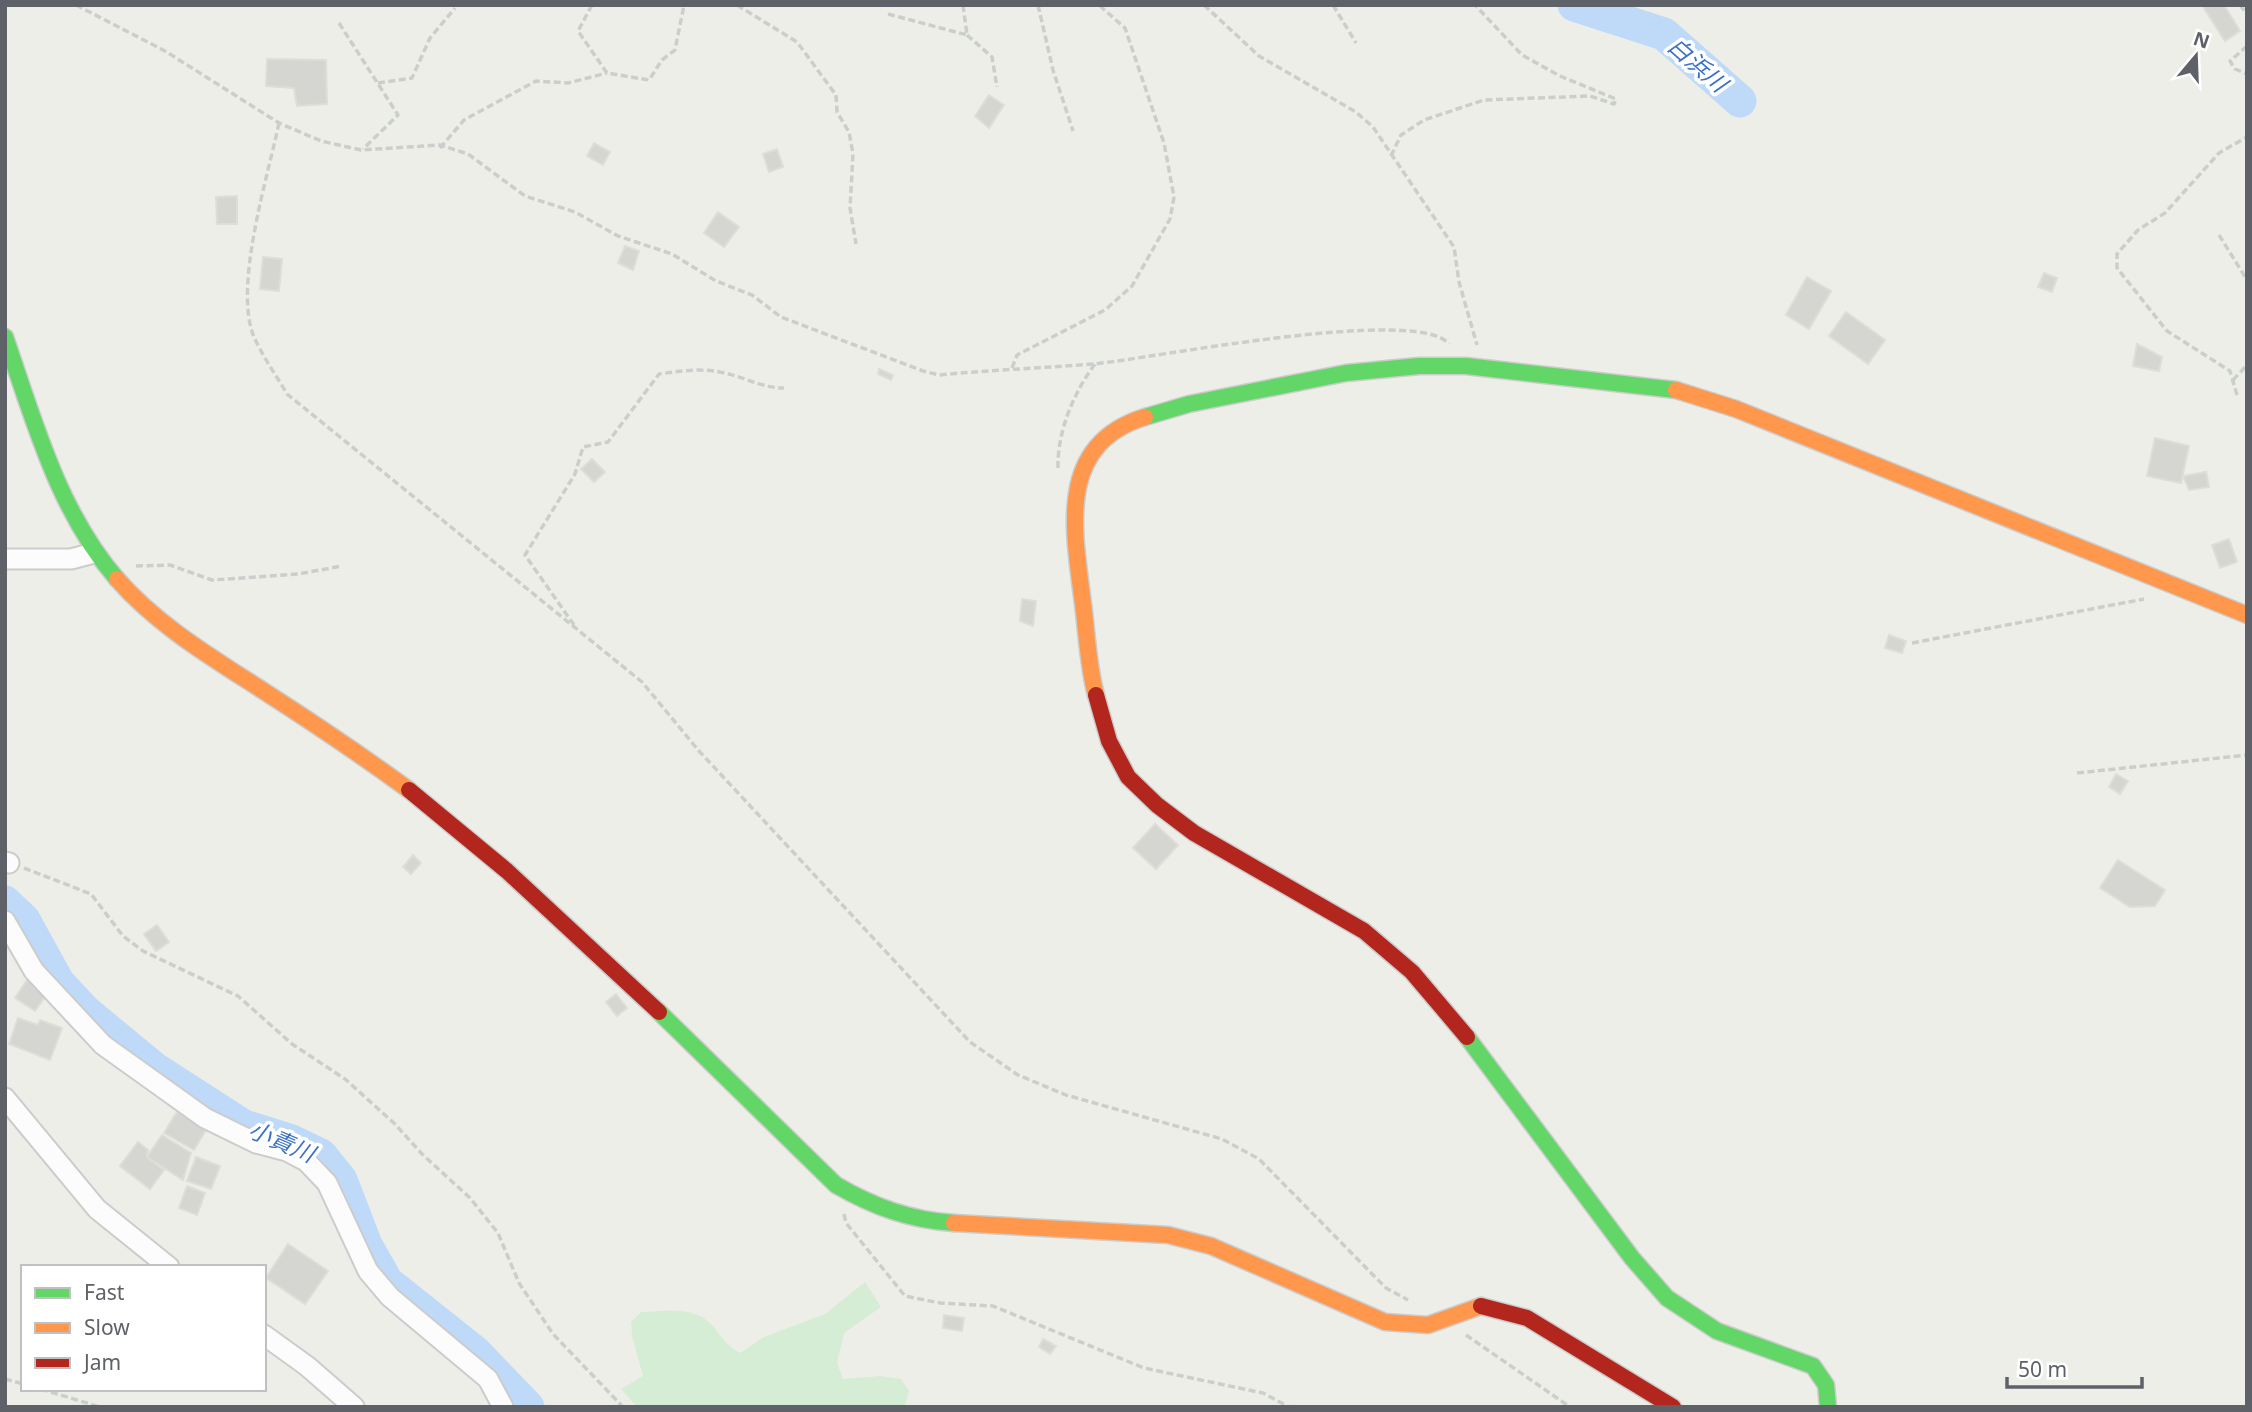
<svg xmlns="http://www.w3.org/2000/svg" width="2252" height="1412" font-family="'Noto Sans','Noto Sans JP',sans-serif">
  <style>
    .green { fill: #d5ecd5 }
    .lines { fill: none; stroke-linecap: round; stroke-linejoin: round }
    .river { stroke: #bedaf8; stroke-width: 33 }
    .building { fill: #d5d5d2; stroke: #deddd8; stroke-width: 2 }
    .street-casing { stroke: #cbcccb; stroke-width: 23 }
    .fast-casing { stroke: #cbcccb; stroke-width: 19 }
    .slow-casing { stroke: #cbcccb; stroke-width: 19 }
    .jam-casing { stroke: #cbcccb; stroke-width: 19 }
    .path { stroke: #cacfcc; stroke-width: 3.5; stroke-dasharray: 7 3.5; stroke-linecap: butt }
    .street { stroke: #fcfcfc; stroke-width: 19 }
    .fast { stroke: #63d668; stroke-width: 16 }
    .slow { stroke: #ff974d; stroke-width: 16 }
    .jam { stroke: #b3261e; stroke-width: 16 }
    .labels { text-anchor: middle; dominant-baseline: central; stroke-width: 7; stroke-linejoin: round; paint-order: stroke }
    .water-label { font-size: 23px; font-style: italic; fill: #3c72c6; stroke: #fff }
  </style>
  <rect width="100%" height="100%" fill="#eeeee9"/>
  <path class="green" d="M865,1282l16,25 -37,26 -7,30 6,16 37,-3 21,3 8,12 -4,16h-268l-16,-18 22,-13 -11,-40 -1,-14 10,-10c25,-1 53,-7 72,14 9,11 14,20 27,27l24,-16 61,-23z"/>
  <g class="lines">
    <g class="river">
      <polyline points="1574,5 1664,34 1740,101"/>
      <polyline points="5,902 24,920 58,982 85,1011 154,1068 244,1126 292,1141 321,1155 341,1180 366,1245 387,1282 475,1352 528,1407"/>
    </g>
  </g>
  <g class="building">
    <polygon points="2202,5 2224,5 2240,31 2225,41"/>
    <polygon points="267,59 326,60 327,104 297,106 294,88 266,86"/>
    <polygon points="989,95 1004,105 989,128 975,116"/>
    <polygon points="594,143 610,152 603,165 587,156"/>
    <polygon points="777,149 783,167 769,172 763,154"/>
    <polygon points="237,196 237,224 217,224 216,197"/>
    <polygon points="718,212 739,227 724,247 704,233"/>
    <polygon points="625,246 639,251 633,270 618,263"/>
    <polygon points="263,257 282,259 279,291 260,289"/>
    <polygon points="2044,273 2057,278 2052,292 2038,287"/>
    <polygon points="1807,277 1831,291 1809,329 1786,315"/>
    <polygon points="1846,312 1885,340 1868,364 1829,336"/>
    <polygon points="2137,344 2162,357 2159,371 2133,366"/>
    <polygon points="879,369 893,375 891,380 878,374"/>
    <polygon points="2155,438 2189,446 2181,483 2147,476"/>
    <polygon points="592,459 605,472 594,482 581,469"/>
    <polygon points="2206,472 2209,487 2189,490 2183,476"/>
    <polygon points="2229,539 2237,562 2220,568 2212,545"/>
    <polygon points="1022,599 1036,601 1033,626 1020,621"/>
    <polygon points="1889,635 1906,641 1902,653 1885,648"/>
    <polygon points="2116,774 2128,781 2120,794 2109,787"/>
    <polygon points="1155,824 1178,845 1156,869 1133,848"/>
    <polygon points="413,855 421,863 411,874 403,867"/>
    <polygon points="2118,860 2165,890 2155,906 2130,907 2100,888"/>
    <polygon points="157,925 169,942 156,951 144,934"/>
    <polygon points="27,980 47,994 35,1011 15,998"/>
    <polygon points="616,994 627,1008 617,1016 606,1002"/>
    <polygon points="18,1018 38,1025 40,1020 62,1028 50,1060 9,1044"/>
    <polygon points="177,1112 206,1130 194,1150 164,1133"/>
    <polygon points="162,1135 191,1153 183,1180 147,1157"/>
    <polygon points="138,1142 148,1150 147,1157 164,1170 150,1189 120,1166"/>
    <polygon points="196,1157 220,1166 211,1189 187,1181"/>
    <polygon points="187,1186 205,1193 197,1215 179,1208"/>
    <polygon points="288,1244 328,1271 305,1304 266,1278"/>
    <polygon points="944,1315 964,1318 962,1331 943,1328"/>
    <polygon points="1043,1339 1056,1346 1050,1354 1039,1347"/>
  </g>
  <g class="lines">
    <g class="street-casing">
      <g id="street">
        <polyline points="5,559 71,559 94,553"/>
        <polyline points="5,862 9,863"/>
        <polyline points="5,921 34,971 103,1045 205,1118 256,1143 287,1151 306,1161 327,1183 368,1271 390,1297 488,1379 503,1407"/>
        <polyline points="5,1098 97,1209 169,1267"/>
        <polyline points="264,1335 307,1366 354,1407"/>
      </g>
    </g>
    <g class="fast-casing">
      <g id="fast">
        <path d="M5,337c29,83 53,174 112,242"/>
        <polyline points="1145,417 1189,404 1346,373 1419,366 1466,366 1676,390"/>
        <path d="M659,1012l177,173c38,22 74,35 118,38"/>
        <polyline points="1467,1037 1632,1258 1667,1298 1717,1331 1813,1366 1826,1385 1828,1407"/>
      </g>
    </g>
    <g class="slow-casing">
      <g id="slow">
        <polyline points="1676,390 1736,409 2247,615"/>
        <path d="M117,579c40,46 94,78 145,111 50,32 99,65 147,100"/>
        <path d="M1096,695c-8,-29 -9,-61 -13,-91 -9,-73 -28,-159 62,-187"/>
        <polyline points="954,1223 1168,1235 1211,1246 1385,1322 1428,1325 1481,1306"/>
      </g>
    </g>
    <g class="jam-casing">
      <g id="jam">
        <polyline points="1096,695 1109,741 1128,777 1157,805 1194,833 1364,931 1412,972 1467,1037"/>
        <polyline points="409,790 507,871 659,1012"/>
        <polyline points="1481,1306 1527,1318 1673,1407"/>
      </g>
    </g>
    <g class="path">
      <path d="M76,5l89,46 114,72 42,18 40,9 79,-5 28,9 57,42 50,16 43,24 54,18 44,27 36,14 29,22 142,54 16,4c52,-5 103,-7 154,-11 57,-5 324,-59 356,-20"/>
      <polyline points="592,5 578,31 607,73 649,80 662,60 675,50 684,5"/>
      <polyline points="737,5 797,42 836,95 837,112 849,132 853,154 850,208 856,244"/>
      <polyline points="1038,5 1053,70 1073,131"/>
      <polyline points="1204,5 1259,56 1356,112 1373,127 1454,247 1459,282 1477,345"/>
      <polyline points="1333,5 1356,43"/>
      <polyline points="2240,5 2247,14"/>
      <polyline points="888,14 967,35 963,5"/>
      <polyline points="339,23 398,115 363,149"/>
      <polyline points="967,35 992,57 997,87"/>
      <polyline points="2247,46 2230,61 2235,69 2247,74"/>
      <polyline points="378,83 412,78 430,38 455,8"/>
      <path d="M279,123c-11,53 -46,164 -25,214 9,20 22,38 33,57l355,288 57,69 271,291 48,33 48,20 156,44 37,20 127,129 22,12"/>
      <polyline points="440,148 464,120 536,81 568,83 607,73"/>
      <polyline points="1391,156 1401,135 1424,120 1484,100 1590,96 1614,104 1616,99 1560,76 1522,55 1475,5"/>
      <polyline points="2219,235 2247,280"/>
      <polyline points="1012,368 1017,355 1105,310 1132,286 1170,219 1174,197 1164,143 1125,28 1099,5"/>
      <polyline points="2233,380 2247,365"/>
      <polyline points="2237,395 2230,371 2167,331 2117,268 2117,254 2138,230 2165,213 2219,153 2247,137"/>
      <path d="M1058,468c-1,-36 16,-76 37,-104"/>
      <polyline points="136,566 170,565 212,580 298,574 342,566"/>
      <path d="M574,625l-49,-70 50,-81 8,-27 25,-5 51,-68c21,-3 41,-6 61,-2 23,4 41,16 64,16"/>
      <polyline points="1912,643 2144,599"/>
      <polyline points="2077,773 2247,755"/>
      <polyline points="24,868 91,894 123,936 143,951 238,996 292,1044 345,1079 395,1124 422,1154 470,1198 498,1233 519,1283 553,1334 623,1407"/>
      <polyline points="844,1214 846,1223 905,1296 940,1303 993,1306 1144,1368 1263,1393 1289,1407"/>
      <polyline points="1466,1335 1570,1407"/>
      <polyline points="5,1379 23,1384"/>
      <polyline points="41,1389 100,1407"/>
    </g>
    <use href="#street" class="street"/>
    <use href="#fast" class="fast"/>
    <use href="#slow" class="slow"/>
    <use href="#jam" class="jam"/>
  </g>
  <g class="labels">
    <g class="water-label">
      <text transform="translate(1698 64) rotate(41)">白浜川</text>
      <text transform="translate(282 1141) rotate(23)">小責川</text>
    </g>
  </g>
  <rect width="2252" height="1412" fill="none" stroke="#5e6168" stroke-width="14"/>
  <rect x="21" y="1265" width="245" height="126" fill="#ffffff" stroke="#bfc0c3" stroke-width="2"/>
  <rect x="35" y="1288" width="35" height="10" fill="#63d668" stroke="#bfc0c3" stroke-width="2"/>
  <text x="84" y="1300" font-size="21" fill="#5e6168">Fast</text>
  <rect x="35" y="1323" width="35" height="10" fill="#ff974d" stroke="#bfc0c3" stroke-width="2"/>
  <text x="84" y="1335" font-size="21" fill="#5e6168">Slow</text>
  <rect x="35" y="1358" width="35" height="10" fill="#b3261e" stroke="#bfc0c3" stroke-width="2"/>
  <text x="84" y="1370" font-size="21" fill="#5e6168">Jam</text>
  <g transform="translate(2196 56) rotate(19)" stroke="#ffffff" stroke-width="5" paint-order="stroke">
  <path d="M0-5L12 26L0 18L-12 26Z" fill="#5e6168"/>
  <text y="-10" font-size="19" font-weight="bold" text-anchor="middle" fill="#5e6168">N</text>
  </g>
  <path d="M2007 1377v10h135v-10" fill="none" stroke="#5e6168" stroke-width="3.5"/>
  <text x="2018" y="1377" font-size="21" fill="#5e6168" stroke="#ffffff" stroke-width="5" paint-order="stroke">50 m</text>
</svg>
